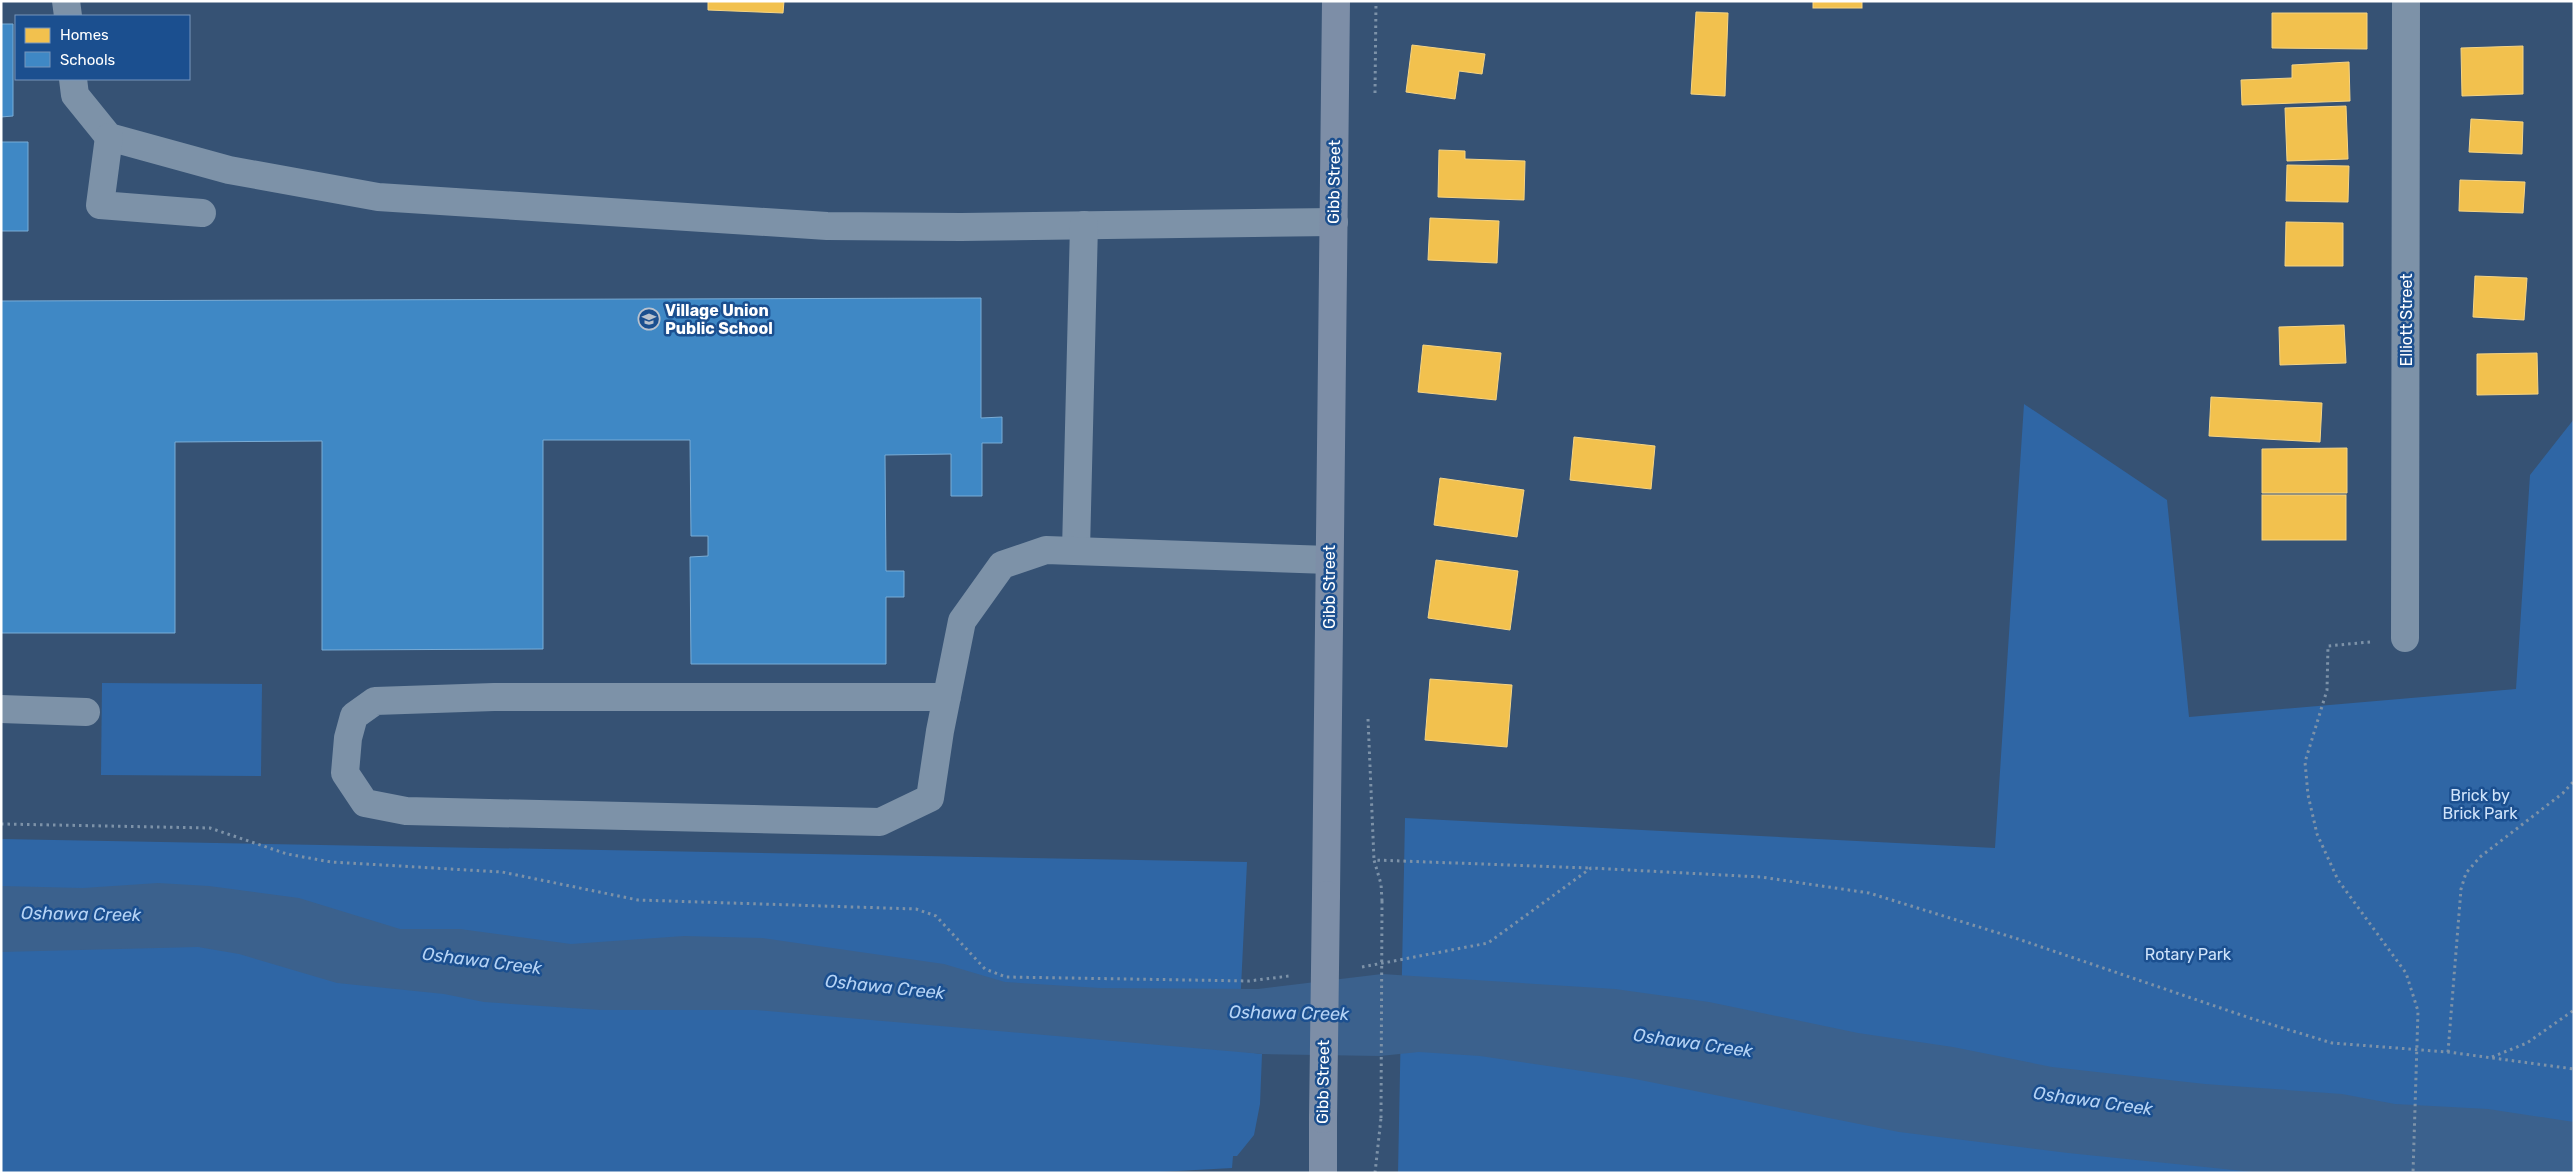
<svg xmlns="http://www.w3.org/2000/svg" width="2575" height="1174" font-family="Rubik,sans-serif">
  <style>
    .green { fill: #2f66a5 }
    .water { fill: #3b618d }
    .homes { fill: #f2c14e; stroke: #f6d483 }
    .schools { fill: #3f88c5; stroke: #79acd6 }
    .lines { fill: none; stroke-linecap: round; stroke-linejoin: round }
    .path { stroke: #7d92a8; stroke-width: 3; stroke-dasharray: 2.5 4; stroke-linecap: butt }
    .minor { stroke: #7d92a8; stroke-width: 28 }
    .major { stroke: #7d8ea7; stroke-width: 28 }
    .path-bridge { stroke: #7d92a8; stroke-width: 3; stroke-dasharray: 2.5 4; stroke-linecap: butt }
    .major-bridge { stroke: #7d8ea7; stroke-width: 28 }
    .labels { text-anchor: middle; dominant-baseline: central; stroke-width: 5; stroke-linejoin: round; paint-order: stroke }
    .street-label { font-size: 16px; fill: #fff; stroke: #1b4f8f }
    .poi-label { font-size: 16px; font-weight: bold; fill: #fff; stroke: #1b4f8f; text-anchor: start }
    .park-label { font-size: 16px; fill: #cfe3fa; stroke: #1b4f8f }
    .water-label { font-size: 18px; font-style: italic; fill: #b5d3f5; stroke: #1b4f8f }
  </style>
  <rect width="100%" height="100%" fill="#365274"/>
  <g class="green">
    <polygon points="2024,404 2167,500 2189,717 2516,689 2530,475 2574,419 2574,1173 1398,1173 1405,818 1995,848"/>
    <polygon points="102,683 262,684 261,776 101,775"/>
    <polygon points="1,839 1247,862 1238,1051 1262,1054 1260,1104 1254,1135 1237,1156 1233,1156 1232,1168 1141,1173 1,1173"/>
  </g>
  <polygon class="water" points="158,883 209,886 299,898 400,929 460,929 571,944 684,936 762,938 944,964 1005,982 1100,988 1258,989 1382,974 1615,989 1709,1002 1858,1033 1953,1047 2052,1067 2205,1084 2342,1094 2395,1104 2488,1109 2574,1122 2574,1173 2263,1173 2068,1153 1899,1132 1630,1078 1480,1056 1419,1052 1380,1056 1262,1054 756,1010 600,1010 484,1002 444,994 337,983 239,954 198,947 1,952 1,886 83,888"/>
  <g class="homes">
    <polygon points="708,1 784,1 783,13 708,10"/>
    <rect x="1813" y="1" width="49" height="7"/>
    <polygon points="1696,12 1728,13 1725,96 1691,94"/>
    <polygon points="2272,13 2367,13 2367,49 2272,48"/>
    <polygon points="1412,45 1485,54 1482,74 1459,71 1455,99 1406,92"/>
    <polygon points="2523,46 2523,94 2462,96 2461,48"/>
    <polygon points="2349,62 2350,101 2242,105 2241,80 2292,78 2292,65"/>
    <polygon points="2346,106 2348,159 2287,161 2285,108"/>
    <polygon points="2471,119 2523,122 2522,154 2469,152"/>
    <polygon points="1439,150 1465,151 1465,159 1525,161 1524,200 1438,197"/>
    <polygon points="2287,165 2349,166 2348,202 2286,201"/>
    <polygon points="2460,180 2525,182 2523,213 2459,211"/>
    <polygon points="1430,218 1499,221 1497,263 1428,260"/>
    <polygon points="2286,222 2343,223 2343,266 2285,266"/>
    <polygon points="2475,276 2527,278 2524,320 2473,317"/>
    <polygon points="2344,325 2346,363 2280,365 2279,327"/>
    <polygon points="1423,345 1501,353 1496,400 1418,392"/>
    <polygon points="2537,353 2538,394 2477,395 2477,354"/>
    <polygon points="2211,397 2322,403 2320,442 2209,436"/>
    <polygon points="1574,437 1655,446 1651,489 1570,480"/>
    <polygon points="2347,448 2347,493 2262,493 2262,449"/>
    <polygon points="1440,478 1524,490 1517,537 1434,525"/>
    <rect x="2262" y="495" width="84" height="45"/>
    <polygon points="1436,560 1518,571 1510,630 1428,618"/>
    <polygon points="1430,679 1512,685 1507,747 1425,740"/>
  </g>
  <g class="schools">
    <polygon points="1,24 13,24 13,116 1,117"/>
    <polygon points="1,134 1,142 28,142 28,231 1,231"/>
    <polygon points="981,298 981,418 1002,417 1002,443 982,443 982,496 951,496 951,454 885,455 886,571 904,571 904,597 886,597 886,664 691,664 690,557 708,556 708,536 691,536 690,440 543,440 543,649 322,650 322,441 175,442 175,633 1,633 1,301"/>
  </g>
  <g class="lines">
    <g class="path">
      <polyline points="1375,93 1376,1"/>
      <polyline points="2370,642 2328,646 2327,690 2305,762 2308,795 2317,834 2338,880 2406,973 2418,1011 2413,1173"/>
      <polyline points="1368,719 1374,860"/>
      <polyline points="1,824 210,828 287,854 331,862 502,872 638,900 916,909 936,916 985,969 1006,977 1249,981 1289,976"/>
      <polyline points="1382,901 1381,884 1374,860 1589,868"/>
      <polyline points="1362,967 1488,943 1591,868 1761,877 1869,893 2018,939 2250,1018 2332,1043 2448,1052 2574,1069"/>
      <polyline points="2448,1052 2461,889 2466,873 2480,857 2563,793 2574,781"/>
      <polyline points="2492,1057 2527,1043 2574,1010"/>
      <polyline points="1375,1173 1381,1118"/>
    </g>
    <g class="minor">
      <polyline points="66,1 68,16"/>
      <polyline points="73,79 75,95 109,137 229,170 378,197 827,226 961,227 1334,222"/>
      <polyline points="109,137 100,205 202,213"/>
      <polyline points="1076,550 1084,225"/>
      <polyline points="2405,638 2406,1"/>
      <polyline points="947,697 494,697 375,701 354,716 348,738 345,773 365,803 406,811 880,822 930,798 940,731 962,621 1002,565 1046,550 1329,560"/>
      <polyline points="1,709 86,712"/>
    </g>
    <g class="major">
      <polyline points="1326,895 1336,1"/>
      <polyline points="1323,1173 1323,1119"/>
    </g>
    <polyline class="path-bridge" points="1381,1118 1382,901"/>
    <polyline class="major-bridge" points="1323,1119 1326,895"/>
  </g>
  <defs>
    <g id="school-ring" transform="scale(1.125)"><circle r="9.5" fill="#1b4f8f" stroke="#b9c2ce" stroke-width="1.5"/><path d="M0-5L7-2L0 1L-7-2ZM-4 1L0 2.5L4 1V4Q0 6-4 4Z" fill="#b9c2ce"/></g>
  </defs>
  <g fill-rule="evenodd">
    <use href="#school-ring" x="649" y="319"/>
  </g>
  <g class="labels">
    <g class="street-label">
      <text transform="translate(1334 182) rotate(-89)">Gibb Street</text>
      <text transform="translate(2406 320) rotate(-90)">Elliott Street</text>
      <text transform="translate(1329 587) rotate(-90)">Gibb Street</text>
      <text transform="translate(1323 1082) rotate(-89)">Gibb Street</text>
    </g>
    <g class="poi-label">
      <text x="665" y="310">Village Union<tspan x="665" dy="18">Public School</tspan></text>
    </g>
    <g class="park-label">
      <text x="2480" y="795">Brick by<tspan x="2480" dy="18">Brick Park</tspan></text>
      <text x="2188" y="954">Rotary Park</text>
    </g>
    <g class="water-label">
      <text transform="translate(81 914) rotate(1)">Oshawa Creek</text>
      <text transform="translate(482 961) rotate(7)">Oshawa Creek</text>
      <text transform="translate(885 987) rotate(6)">Oshawa Creek</text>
      <text transform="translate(1289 1013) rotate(1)">Oshawa Creek</text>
      <text transform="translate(1693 1043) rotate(8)">Oshawa Creek</text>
      <text transform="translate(2093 1101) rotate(8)">Oshawa Creek</text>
    </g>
  </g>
  <rect width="2575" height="1174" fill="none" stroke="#ffffff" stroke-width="5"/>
  <rect x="15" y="15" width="175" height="65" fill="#1b4f8f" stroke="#7695bc"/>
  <rect x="25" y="28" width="25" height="15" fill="#f2c14e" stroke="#7695bc"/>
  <text x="60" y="40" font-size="15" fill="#ffffff">Homes</text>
  <rect x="25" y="52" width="25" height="15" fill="#3f88c5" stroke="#7695bc"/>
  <text x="60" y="65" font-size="15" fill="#ffffff">Schools</text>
</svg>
